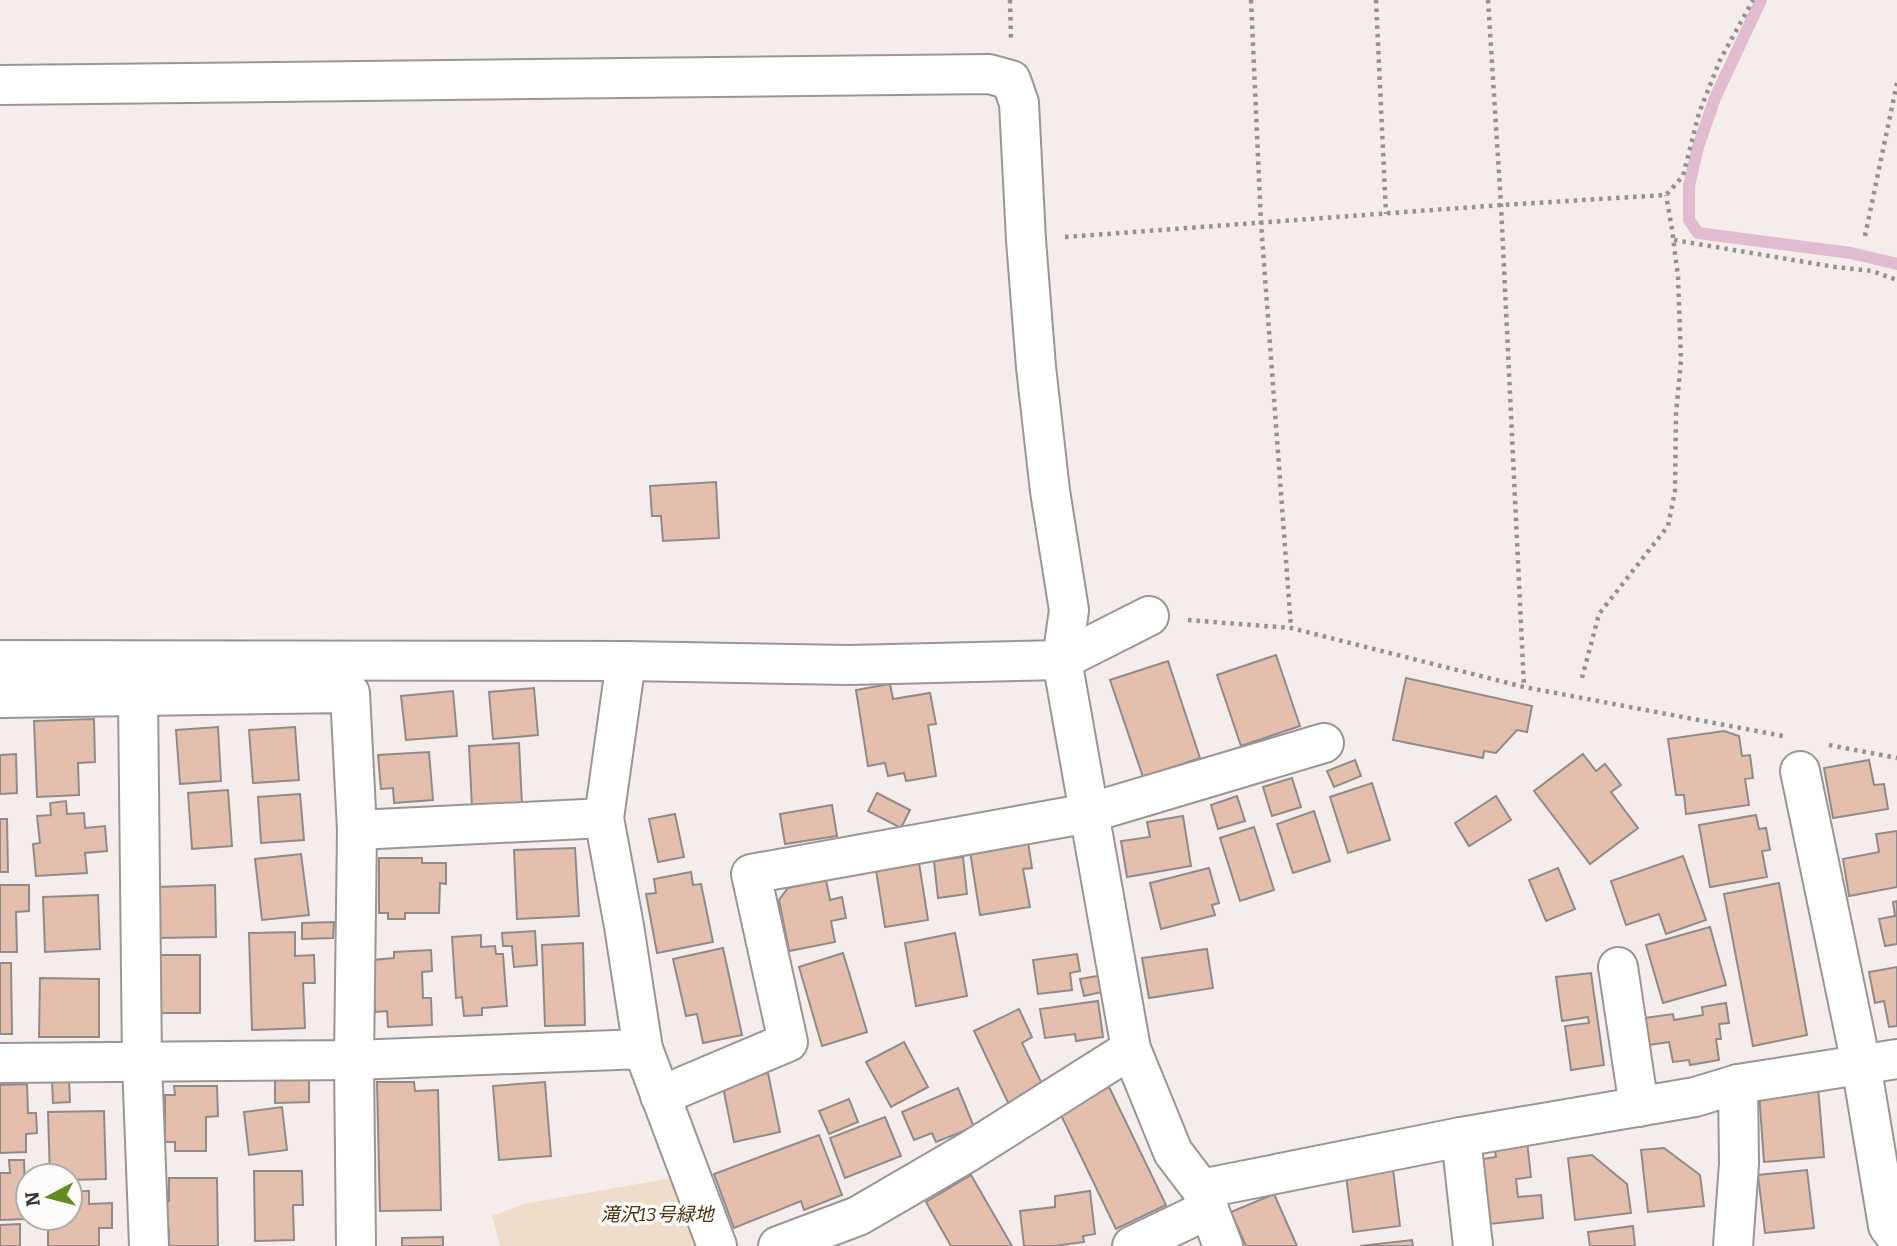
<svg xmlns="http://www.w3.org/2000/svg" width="1897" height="1246" font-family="Bitter,'Noto Sans JP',serif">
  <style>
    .green { fill: #f0ddc9 }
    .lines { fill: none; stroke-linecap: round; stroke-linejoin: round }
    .stream { stroke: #e1bbcf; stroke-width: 12 }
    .building { fill: #e5bfad; stroke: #908b89; stroke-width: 2 }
    .minor-casing { stroke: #9b9594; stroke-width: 42 }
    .path { stroke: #969190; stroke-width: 4.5; stroke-dasharray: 3.5 5; stroke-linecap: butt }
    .minor { stroke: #fff; stroke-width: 38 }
    .labels { text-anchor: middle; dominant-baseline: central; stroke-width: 7; stroke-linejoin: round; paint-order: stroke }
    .park-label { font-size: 19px; font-style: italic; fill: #4f320f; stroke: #fefcfb }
  </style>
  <rect width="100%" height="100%" fill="#f4edec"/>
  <polygon class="green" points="678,1177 706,1246 500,1246 492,1216 523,1204"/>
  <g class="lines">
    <polyline class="stream" points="1761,0 1715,98 1698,147 1689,186 1689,220 1698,233 1851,253 1897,264"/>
  </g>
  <g class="building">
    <polygon points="716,482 719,538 663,541 661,516 652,516 650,486"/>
    <polygon points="1276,655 1300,726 1241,746 1217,675"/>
    <polygon points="1168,661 1200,758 1143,777 1110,680"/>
    <polygon points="1406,678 1532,706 1527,732 1517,730 1496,753 1484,751 1483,758 1393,740"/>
    <polygon points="890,684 893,699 930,693 936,724 928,725 936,776 906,781 904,773 888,776 885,763 868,766 856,690"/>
    <polygon points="534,688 538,735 493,739 489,692"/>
    <polygon points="453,691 457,736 406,740 401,696"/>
    <polygon points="94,719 95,762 78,763 79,795 37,797 34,721"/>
    <polygon points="218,727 221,781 180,784 176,730"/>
    <polygon points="295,727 299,780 253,783 249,730"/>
    <polygon points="1724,731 1739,736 1742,756 1750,755 1753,778 1745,779 1749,805 1686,814 1684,795 1676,795 1668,739"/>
    <polygon points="519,743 522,805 472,808 469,746"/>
    <polygon points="429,752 433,800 394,803 393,788 381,789 378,755"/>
    <polygon points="16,754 17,793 0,794 0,755"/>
    <polygon points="1583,754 1596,771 1605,764 1621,785 1611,792 1638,828 1590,864 1534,791"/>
    <polygon points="1355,760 1361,776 1334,787 1327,771"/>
    <polygon points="1869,760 1874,785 1884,784 1888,809 1833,818 1824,768"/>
    <polygon points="1292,778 1301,807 1272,816 1263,787"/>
    <polygon points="1372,783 1390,840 1348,853 1330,797"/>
    <polygon points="228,790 232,846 192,849 188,793"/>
    <polygon points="877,793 910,810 901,828 868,811"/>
    <polygon points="300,794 304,840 261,843 258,797"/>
    <polygon points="1237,796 1245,821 1218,829 1211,805"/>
    <polygon points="1496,796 1511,820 1469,846 1455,823"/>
    <polygon points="66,801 67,814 84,813 85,828 105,826 107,851 85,853 87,873 36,876 33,844 40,843 37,816 51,815 50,803"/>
    <polygon points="832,805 837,836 785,844 780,814"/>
    <polygon points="1314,811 1330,861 1293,873 1277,824"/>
    <polygon points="675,814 684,857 658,862 649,819"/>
    <polygon points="1756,815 1759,829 1766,828 1770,850 1762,851 1767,877 1710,887 1699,825"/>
    <polygon points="1183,816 1191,866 1127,877 1121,841 1150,837 1147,822"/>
    <polygon points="0,819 7,819 8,872 0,872"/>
    <polygon points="1254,827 1274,890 1240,901 1220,838"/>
    <polygon points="1897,831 1897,887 1849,896 1843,859 1879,852 1876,834"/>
    <polygon points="1028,842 1032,868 1023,869 1030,907 980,915 970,851"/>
    <polygon points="575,848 579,916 517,919 514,850"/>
    <polygon points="301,854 309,915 262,920 255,859"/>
    <polygon points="1683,856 1706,920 1666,934 1659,914 1626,925 1611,881"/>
    <polygon points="963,857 967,894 938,898 934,861"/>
    <polygon points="379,858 422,858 422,863 446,863 446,884 440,883 439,913 405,913 405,919 388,919 388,913 379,913"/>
    <polygon points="919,863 928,920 885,927 876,870"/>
    <polygon points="1209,868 1219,903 1212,905 1215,915 1161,929 1150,883"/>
    <polygon points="1558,868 1575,909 1546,921 1529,880"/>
    <polygon points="691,872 693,885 701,884 713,942 657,953 646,894 656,893 654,879"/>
    <polygon points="826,880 830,900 842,897 846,918 831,921 835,942 789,951 779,900 788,888"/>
    <polygon points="1779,883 1807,1035 1753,1046 1724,894"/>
    <polygon points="0,885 29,885 29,911 16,912 17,952 0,952"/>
    <polygon points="215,885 216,937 158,938 157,887"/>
    <polygon points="98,895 100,949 45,952 43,897"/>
    <polygon points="1897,901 1897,944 1885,946 1879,919 1895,916 1893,902"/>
    <polygon points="334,922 333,938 302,939 302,923"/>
    <polygon points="1710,927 1726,985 1663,1003 1646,945"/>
    <polygon points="535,931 537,965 514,967 512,946 503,946 502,933"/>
    <polygon points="295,932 295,956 314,955 315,983 303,983 305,1028 252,1030 249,933"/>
    <polygon points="955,933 967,996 916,1006 905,943"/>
    <polygon points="481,935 481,947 495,946 496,954 503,954 507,1006 482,1008 482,1015 464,1016 462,997 456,998 452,937"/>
    <polygon points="583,943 585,1025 545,1026 542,945"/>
    <polygon points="723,948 742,1035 703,1043 697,1014 686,1016 673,959"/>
    <polygon points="1207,949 1213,988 1149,998 1142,958"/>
    <polygon points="431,950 432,971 422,972 423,998 431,998 432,1025 388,1027 387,1011 375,1012 373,960 394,958 394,952"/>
    <polygon points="843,953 867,1032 822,1046 799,967"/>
    <polygon points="1077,954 1080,971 1070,973 1072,990 1038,994 1033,960"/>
    <rect x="159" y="955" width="41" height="58"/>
    <polygon points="0,963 11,963 12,1034 0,1034"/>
    <polygon points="1897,967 1897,1026 1889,1027 1884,1001 1875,1003 1869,972"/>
    <polygon points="1591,973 1604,1065 1571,1070 1565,1026 1589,1023 1588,1017 1562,1021 1556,977"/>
    <polygon points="1103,975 1106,991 1084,996 1080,979"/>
    <polygon points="40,978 99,979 99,1037 39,1037"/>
    <polygon points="1098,1001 1103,1037 1076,1041 1075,1034 1045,1038 1040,1009"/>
    <polygon points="1726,1003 1729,1023 1719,1024 1721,1039 1716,1039 1719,1060 1690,1065 1689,1060 1673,1062 1669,1042 1641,1046 1637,1019 1673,1014 1674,1020 1703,1015 1702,1007"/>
    <polygon points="1019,1009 1032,1037 1022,1043 1046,1092 1011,1109 974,1031"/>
    <polygon points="904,1042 928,1087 891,1107 866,1062"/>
    <polygon points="768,1073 780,1132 734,1142 722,1082"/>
    <polygon points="275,1075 309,1076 309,1102 275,1103"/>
    <polygon points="69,1080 70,1102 53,1103 52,1081"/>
    <polygon points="377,1082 414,1082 415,1091 438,1090 441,1210 380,1211"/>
    <polygon points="545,1082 551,1156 499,1160 493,1086"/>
    <polygon points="27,1084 28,1113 36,1113 37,1133 26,1134 26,1152 0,1153 0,1085"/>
    <polygon points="174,1086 217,1086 218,1116 206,1117 206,1151 175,1151 175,1142 165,1142 165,1095 175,1095"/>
    <polygon points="1109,1087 1166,1205 1116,1229 1059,1111"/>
    <polygon points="1818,1087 1824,1157 1764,1162 1759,1092"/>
    <polygon points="958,1088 974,1127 936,1142 932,1133 914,1140 902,1112"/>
    <polygon points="849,1099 858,1122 829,1134 819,1111"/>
    <polygon points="282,1107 287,1150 249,1155 244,1112"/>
    <polygon points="104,1111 106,1179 70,1180 70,1176 50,1176 48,1112"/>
    <polygon points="885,1117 901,1156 845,1178 830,1138"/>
    <polygon points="819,1135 842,1195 804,1210 801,1201 734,1228 714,1174"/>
    <polygon points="1527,1141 1531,1177 1516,1179 1518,1197 1541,1195 1543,1218 1490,1224 1483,1159 1496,1157 1494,1145"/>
    <polygon points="1664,1148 1700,1175 1704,1206 1648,1212 1641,1150"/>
    <polygon points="1592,1155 1627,1184 1631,1213 1575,1220 1568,1158"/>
    <polygon points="9,1160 24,1160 26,1219 0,1220 0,1173 10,1173"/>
    <polygon points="1393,1169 1400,1226 1353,1232 1346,1175"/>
    <polygon points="1807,1170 1814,1228 1765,1233 1758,1175"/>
    <polygon points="254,1171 302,1171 303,1205 293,1205 294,1240 255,1241"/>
    <polygon points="971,1175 1012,1246 951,1246 926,1202"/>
    <polygon points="169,1178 217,1178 218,1246 169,1246 169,1229 165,1229 164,1201 169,1201"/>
    <polygon points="70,1191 89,1191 89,1204 112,1203 112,1228 99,1228 99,1246 48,1246 48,1218 70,1218"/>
    <polygon points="1090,1191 1095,1234 1083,1236 1084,1242 1054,1246 1024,1246 1020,1211 1055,1207 1055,1196"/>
    <polygon points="1274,1194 1297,1246 1246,1246 1231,1212"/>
    <polygon points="20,1224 20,1246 0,1246 0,1225"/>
    <polygon points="1633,1226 1635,1246 1590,1246 1588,1232"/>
    <polygon points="443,1237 443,1246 402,1246 402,1238"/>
    <polygon points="1412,1240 1413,1246 1360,1246"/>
  </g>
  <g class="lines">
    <g class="minor-casing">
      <g id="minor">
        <polyline points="0,85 989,74 1011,80 1019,103 1026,240 1036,367 1050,491 1069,610 1062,660 1131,1049 1173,1152 1201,1189 1461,1137 1695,1097 1738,1084 1897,1059"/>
        <polyline points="0,660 626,661 849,665 1062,660 1149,616"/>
        <polyline points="626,661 604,818 624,926 643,1049 717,1246"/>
        <polyline points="138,697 142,1062 149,1246"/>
        <polyline points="0,698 350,693 357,830 354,1060 356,1246"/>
        <polyline points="1800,771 1861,1064 1888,1226 1897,1238"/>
        <polyline points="357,830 604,818"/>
        <polyline points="1618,967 1639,1107"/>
        <polyline points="0,1063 354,1060 643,1049"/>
        <polyline points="660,1096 788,1042 751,874 1089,813 1324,743"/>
        <polyline points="1461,1137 1473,1246"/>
        <polyline points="1201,1189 1223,1246"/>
        <polyline points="778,1246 858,1216 968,1152 1131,1049"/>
        <polyline points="1132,1246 1209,1209"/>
        <polyline points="1733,1246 1739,1164 1738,1084"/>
      </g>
    </g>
    <g class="path">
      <polyline points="1010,0 1011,41"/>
      <polyline points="1251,0 1261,223 1291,628"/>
      <polyline points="1376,0 1386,214"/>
      <polyline points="1488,0 1501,205 1524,687"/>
      <polyline points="1865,236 1897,83"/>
      <polyline points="1065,237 1501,205 1666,195 1683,176 1699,113 1720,60 1753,0"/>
      <polyline points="1674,240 1835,267 1872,271 1897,280"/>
      <polyline points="1188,620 1291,628 1524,687 1783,736"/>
      <polyline points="1582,678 1599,614 1668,526 1675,491 1676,414 1681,360 1678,277 1672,229 1666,195"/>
      <polyline points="1829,745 1897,758"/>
    </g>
    <use href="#minor" class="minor"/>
  </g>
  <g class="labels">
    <g class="park-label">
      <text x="657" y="1214">滝沢13号緑地</text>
    </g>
  </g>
  <g transform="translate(49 1197) rotate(263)"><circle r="33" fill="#fefcfb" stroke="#afadac" stroke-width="2"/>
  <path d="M0-5L12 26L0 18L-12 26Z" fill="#628d1e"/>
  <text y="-10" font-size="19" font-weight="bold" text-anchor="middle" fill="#393636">N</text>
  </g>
</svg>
